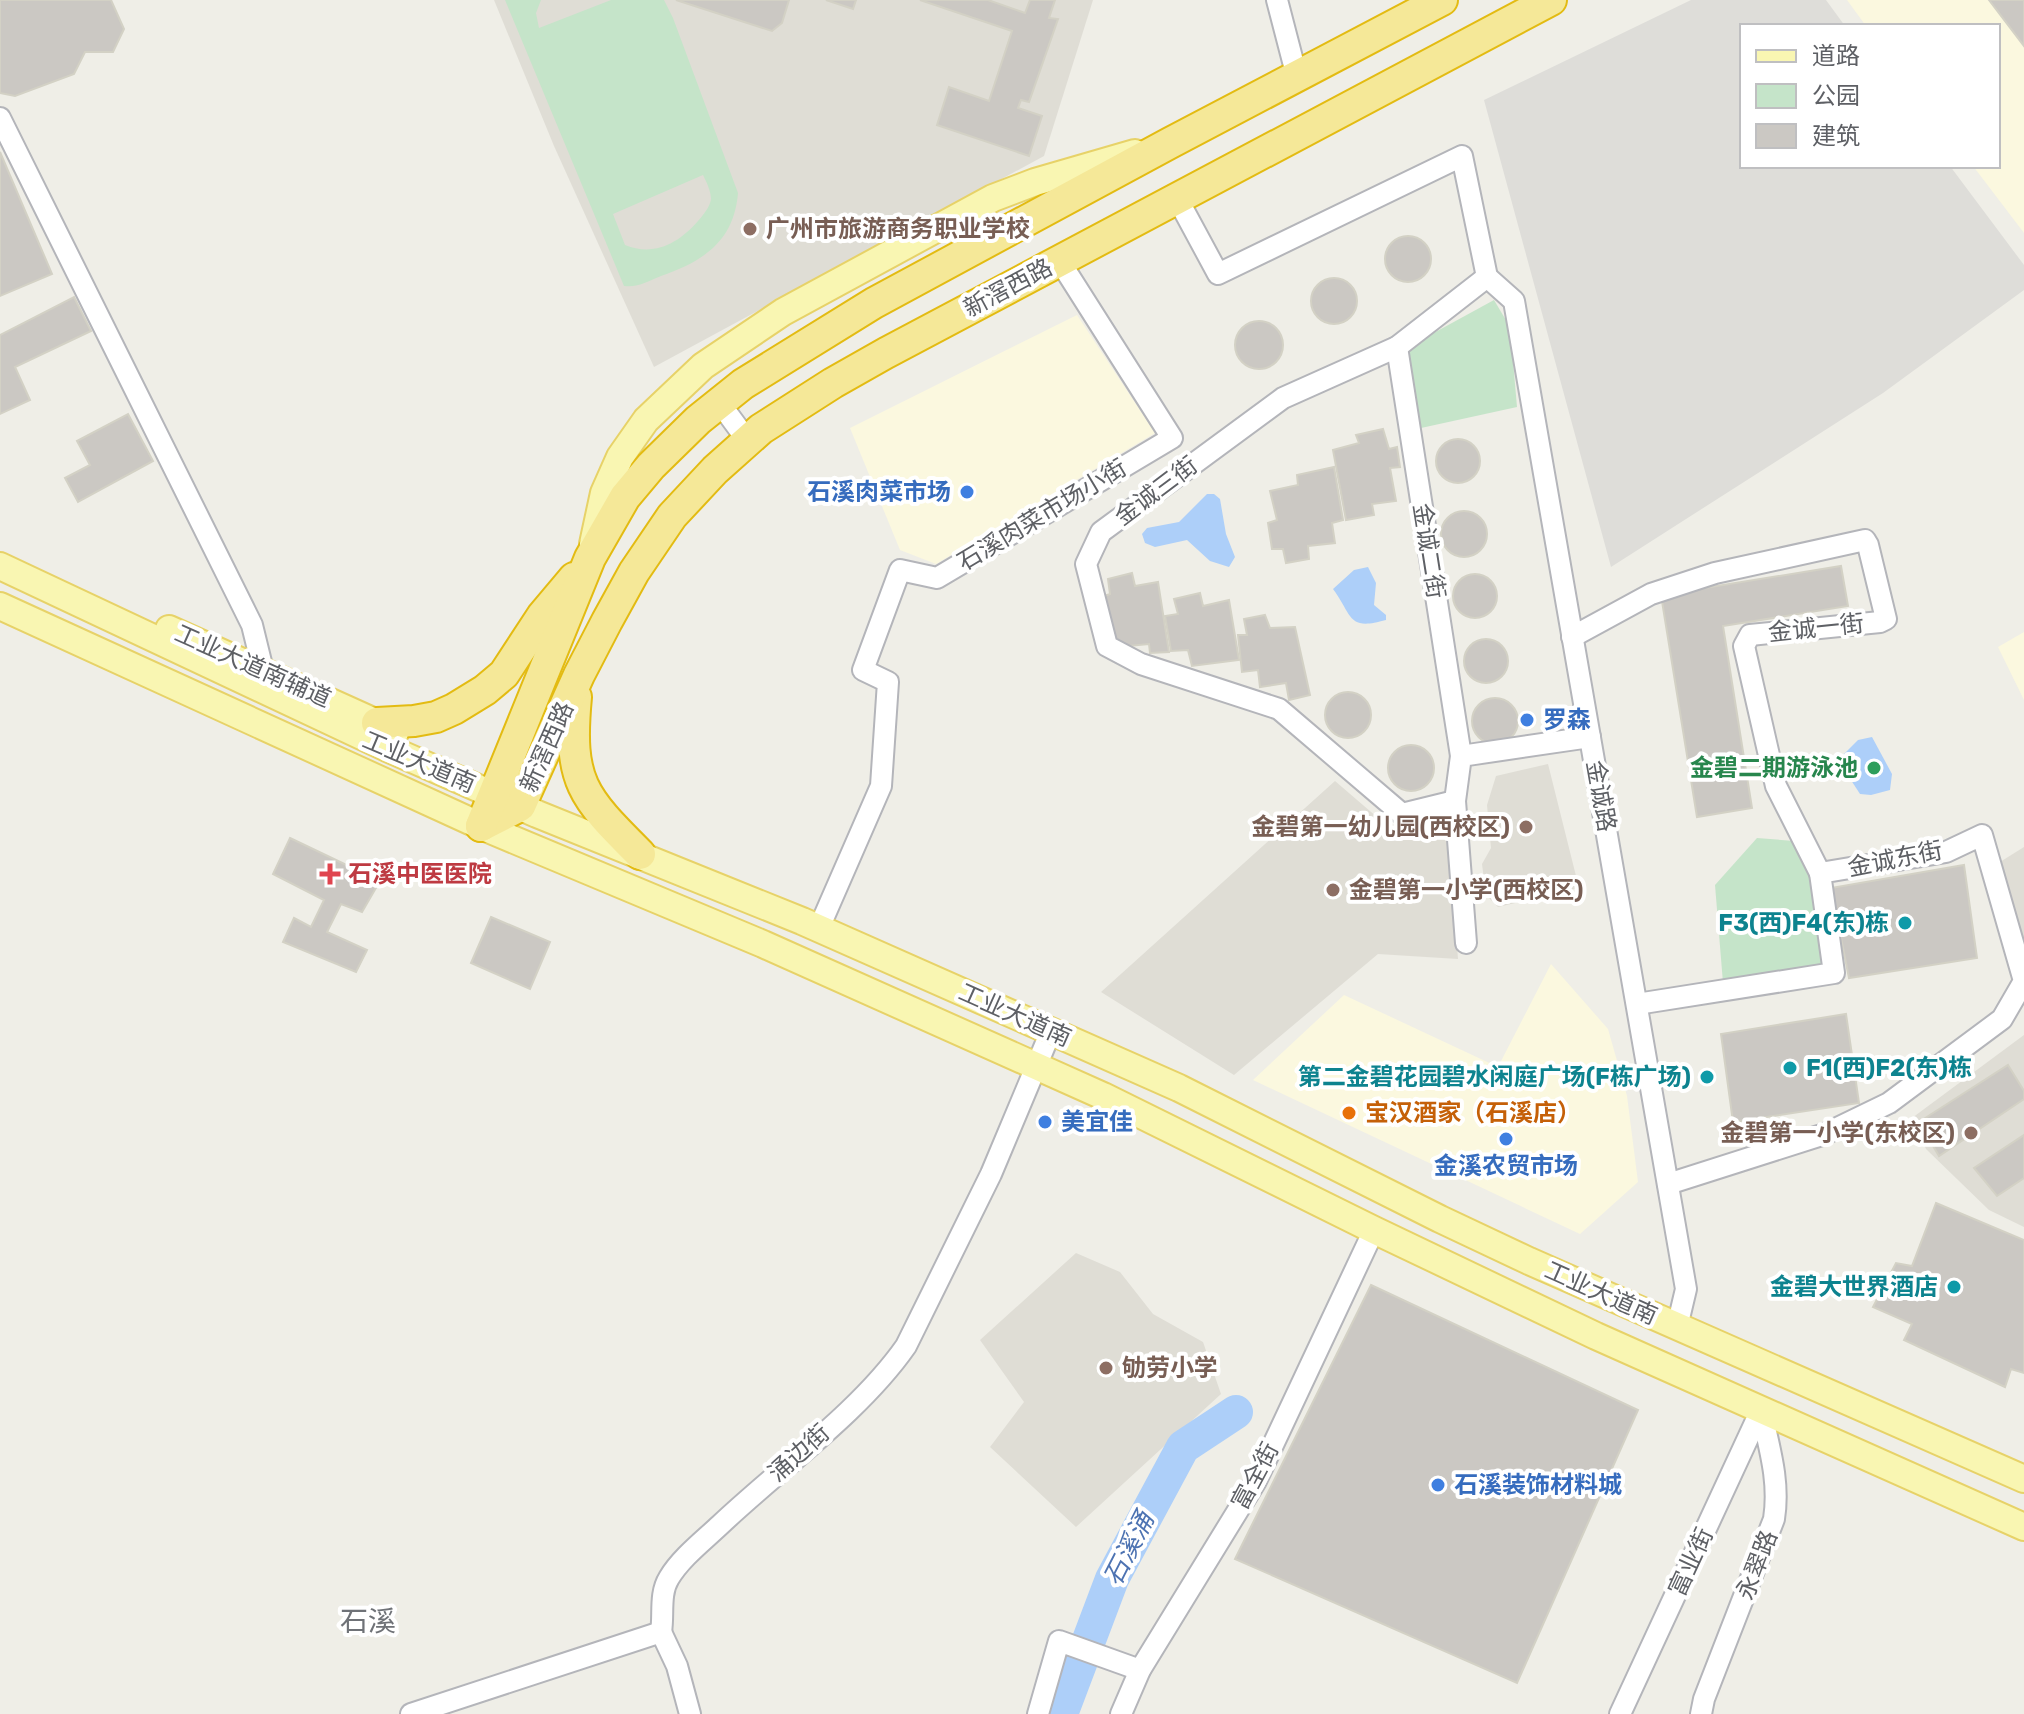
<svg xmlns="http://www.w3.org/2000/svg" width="2024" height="1714" font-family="Rubik,'Noto Sans SC',sans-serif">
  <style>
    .commercial { fill: #fbf8df }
    .industrial { fill: #deddd9 }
    .education { fill: #dfddd5 }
    .green { fill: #c5e4c9; fill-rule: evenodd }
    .water { fill: #adcff9 }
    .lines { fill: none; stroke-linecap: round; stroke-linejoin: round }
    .river { stroke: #adcff9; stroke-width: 34 }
    .building { fill: #cbc8c3; stroke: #d3d1c5; stroke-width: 2 }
    .minor-casing { stroke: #b4b5ba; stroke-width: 24 }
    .major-casing { stroke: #e7d268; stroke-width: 30 }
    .highway-casing { stroke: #e3bb12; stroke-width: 34 }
    .minor { stroke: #fff; stroke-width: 20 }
    .major { stroke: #f9f6b2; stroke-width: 26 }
    .highway { stroke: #f5e898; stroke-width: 30 }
    .education-dot { fill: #8d6e63; stroke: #fff; stroke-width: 3 }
    .shop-dot { fill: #3f7fe0; stroke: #fff; stroke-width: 3 }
    .leisure-dot { fill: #2e9e5b; stroke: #fff; stroke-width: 3 }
    .health-dot { fill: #e0444e; stroke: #fff; stroke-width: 3 }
    .culture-dot { fill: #0f9aa8; stroke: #fff; stroke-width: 3 }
    .food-dot { fill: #e8710a; stroke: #fff; stroke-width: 3 }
    .labels { text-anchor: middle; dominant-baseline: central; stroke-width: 8; stroke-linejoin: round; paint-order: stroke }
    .education-label { font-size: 24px; font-weight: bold; fill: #785e54; stroke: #fff; text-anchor: start }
    .street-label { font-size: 24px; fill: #5e6065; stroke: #fff }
    .shop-label { font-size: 24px; font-weight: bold; fill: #366cbe; stroke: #fff; text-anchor: start }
    .leisure-label { font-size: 24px; font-weight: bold; fill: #27864d; stroke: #fff; text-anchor: end }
    .health-label { font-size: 24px; font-weight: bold; fill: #be3a42; stroke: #fff; text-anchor: start }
    .culture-label { font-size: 24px; font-weight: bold; fill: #0d838f; stroke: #fff; text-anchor: end }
    .food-label { font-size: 24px; font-weight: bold; fill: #c56008; stroke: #fff; text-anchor: start }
    .water-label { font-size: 26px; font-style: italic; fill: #4d73b2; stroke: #fff }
    .quarter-label { font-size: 28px; fill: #6f7277; stroke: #fff }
  </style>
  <rect width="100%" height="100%" fill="#efeee7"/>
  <g class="commercial">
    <polygon points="1847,0 2024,0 2024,233 1973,166 1998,166 1998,26 1866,26"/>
    <polygon points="1077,315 1155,433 936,564 900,550 850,428"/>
    <polygon points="2024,632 2024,700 1998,647"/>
    <polygon points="1551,964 1608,1029 1627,1096 1638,1182 1580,1234 1253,1080 1344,995 1498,1067"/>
  </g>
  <polygon class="industrial" points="1691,0 1826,0 1845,26 1742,26 1742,166 1950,166 2024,265 2024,290 1883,393 1611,567 1484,100"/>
  <g class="education">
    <polygon points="494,0 1093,0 1044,156 654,367 554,146"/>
    <polygon points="1548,764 1579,888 1498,907 1486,895 1482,864 1491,848 1487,805 1496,776"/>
    <polygon points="1335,781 1385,824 1448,826 1458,959 1378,954 1234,1075 1101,992"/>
    <polygon points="2024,847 2024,945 2000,862"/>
    <polygon points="2024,1035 2024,1227 1989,1210 1926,1149 1912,1118"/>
    <polygon points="1076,1253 1120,1272 1153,1314 1203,1342 1221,1394 1076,1527 990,1447 1024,1402 980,1340"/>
  </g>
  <g class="green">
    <path d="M505,0h36l-5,13 3,15 72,-28h53l9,18 65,175c-4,48 -34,68 -77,83 -13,5 -23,12 -37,10zM703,175c3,6 8,16 8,24 -1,8 -8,16 -13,22 -19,22 -44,36 -73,24l-12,-31z"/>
    <polygon points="1494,300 1510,327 1517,407 1421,428 1408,347"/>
    <polygon points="1757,838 1794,841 1810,876 1826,970 1723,983 1715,885"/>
  </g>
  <g class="water">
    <polygon points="1207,494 1214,494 1220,499 1226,534 1235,557 1229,567 1210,561 1187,540 1155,547 1145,543 1142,534 1147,528 1179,522"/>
    <path d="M1368,567l8,16 -2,22 12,10v5c-39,11 -33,-4 -53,-31l21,-19z"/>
    <polygon points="1872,737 1892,774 1890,790 1871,795 1860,794 1838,760 1858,740"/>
  </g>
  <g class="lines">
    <polyline class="river" points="1061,1714 1112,1579 1183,1447 1236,1412"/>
  </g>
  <g class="building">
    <polygon points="0,0 111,0 124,29 113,52 85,52 74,74 15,96 0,93"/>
    <polygon points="676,0 789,0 782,23 772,31"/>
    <polygon points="826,0 856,0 853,9"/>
    <polygon points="920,0 988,0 1025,13 1030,0 1055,0 1049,18 1058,19 1029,102 1021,100 1018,108 1042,116 1029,156 937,125 949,87 989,101 1012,31"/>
    <polygon points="1989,0 2024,0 2024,46"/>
    <polygon points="0,152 52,274 0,296"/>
    <circle cx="1408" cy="259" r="23"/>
    <circle cx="1334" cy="301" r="23"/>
    <polygon points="74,297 91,331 15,367 30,400 0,414 0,335"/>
    <circle cx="1259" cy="345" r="24"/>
    <polygon points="128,414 153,461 78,502 65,478 90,465 77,441"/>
    <polygon points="1383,429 1389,449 1397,447 1400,467 1390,468 1396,501 1372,504 1374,515 1346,520 1333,450 1359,443 1356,435"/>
    <circle cx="1458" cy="461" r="22"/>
    <polygon points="1334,467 1343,520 1332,523 1335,543 1308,546 1309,559 1286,563 1283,549 1272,549 1268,523 1277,520 1270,491 1298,485 1297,475"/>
    <circle cx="1464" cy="534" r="23"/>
    <polygon points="1841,566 1848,606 1723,626 1752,808 1697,817 1661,595"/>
    <polygon points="1132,573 1135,586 1158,582 1169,652 1150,653 1149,644 1118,647 1098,598 1110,594 1108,579"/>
    <circle cx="1475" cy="596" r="22"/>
    <polygon points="1200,593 1203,606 1229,600 1239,660 1192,666 1188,650 1171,651 1165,616 1178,614 1174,599"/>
    <polygon points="1265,615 1270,628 1295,627 1310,695 1289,700 1286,683 1260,687 1258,670 1242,672 1238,635 1247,635 1244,619"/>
    <circle cx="1486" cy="661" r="22"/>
    <circle cx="1348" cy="715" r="23"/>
    <circle cx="1495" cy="721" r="23"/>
    <circle cx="1411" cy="768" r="23"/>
    <polygon points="290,838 380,881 362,912 341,904 327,932 367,950 356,972 283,942 294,918 311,927 324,900 273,874"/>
    <polygon points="1964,865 1977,958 1849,978 1831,888"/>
    <polygon points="491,917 550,942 530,989 471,963"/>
    <polygon points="1846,1014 1859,1103 1733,1122 1721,1034"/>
    <polygon points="2008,1065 2024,1091 2024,1099 1939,1156 1919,1122"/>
    <polygon points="2024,1135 2024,1178 1997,1196 1974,1168"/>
    <polygon points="1936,1203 2024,1240 2024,1373 2011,1369 2005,1387 1904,1340 1912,1324 1873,1307 1896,1263 1912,1266"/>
    <polygon points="1371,1285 1638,1410 1517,1683 1235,1559"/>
  </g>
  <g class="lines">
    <g class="minor-casing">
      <g id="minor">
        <polyline points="1277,0 1297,77"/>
        <polyline points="0,118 252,625 263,670"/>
        <polyline points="1177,198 1218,274 1462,156 1487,277"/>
        <polyline points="1487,277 1514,301 1686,1289 1677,1327"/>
        <polyline points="1397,347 1461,756"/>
        <polyline points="719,402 747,440"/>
        <polyline points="1572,637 1651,594 1715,573 1865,540 1868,545 1886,619 1880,622 1750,635 1744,646 1776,786 1820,873"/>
        <polyline points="1455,801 1461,756 1590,737"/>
        <polyline points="819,928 881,786 888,682 863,670 900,570 937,578 1172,438 1059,260"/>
        <polyline points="1466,943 1455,801 1402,814 1279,709 1141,664 1107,646 1086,564 1101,532 1283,398 1397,347 1487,277"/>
        <polyline points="1637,1004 1834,973 1820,873 1946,852 1982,835 2024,981 2002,1019 1889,1103 1825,1134 1668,1184"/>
        <path d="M661,1632c3,-17 -2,-38 8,-54 12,-20 34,-37 51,-53 59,-56 140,-113 186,-179l85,-172 60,-143"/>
        <polyline points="661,1632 677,1666 690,1714"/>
        <polyline points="411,1714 661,1632"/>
        <polyline points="1038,1714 1059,1641 1140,1670"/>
        <polyline points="1121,1714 1140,1670 1256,1481 1374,1230"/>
        <polyline points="1620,1714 1761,1410"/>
        <path d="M1701,1714l3,-15 70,-180c6,-38 -5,-72 -13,-109"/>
      </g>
    </g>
    <g class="major-casing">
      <g id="major">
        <polyline points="593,544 604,493 620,457 646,420 703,366 783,312 993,198 1035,182 1135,153"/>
        <polyline points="0,566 387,748 537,814 802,921 1179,1088 1440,1219 1529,1261 2024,1479"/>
        <polyline points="0,606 481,826 763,944 1103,1096 1374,1230 1596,1336 2024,1527"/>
        <polyline points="169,629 377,723 395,733"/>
      </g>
    </g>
    <g class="highway-casing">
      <g id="highway">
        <path d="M576,697c-8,85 6,99 64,157"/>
        <polyline points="377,723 414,721 436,717 454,709 485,690 504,674 542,616 574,578"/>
        <polyline points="481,826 520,806 579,675 607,621 634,572 672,516 715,470 761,429 833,383 886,353 1551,0"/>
        <polyline points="481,826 590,558 625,497 651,466 698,420 743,384 874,303 1170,143 1442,0"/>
      </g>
    </g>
    <use href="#minor" class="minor"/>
    <use href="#major" class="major"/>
    <use href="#highway" class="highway"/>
  </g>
  <g class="education-dot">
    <circle cx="750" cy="229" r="8"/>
    <circle cx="1526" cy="827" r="8"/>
    <circle cx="1333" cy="890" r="8"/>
    <circle cx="1971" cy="1133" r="8"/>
    <circle cx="1106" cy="1368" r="8"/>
  </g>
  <g class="shop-dot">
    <circle cx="967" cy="492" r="8"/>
    <circle cx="1527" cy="720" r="8"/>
    <circle cx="1045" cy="1122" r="8"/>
    <circle cx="1506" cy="1139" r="8"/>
    <circle cx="1438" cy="1485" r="8"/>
  </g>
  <circle class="leisure-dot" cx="1874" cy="768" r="8"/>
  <path class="health-dot" d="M326 862h8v8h8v8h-8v8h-8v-8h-8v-8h8z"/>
  <g class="culture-dot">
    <circle cx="1905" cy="923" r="8"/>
    <circle cx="1790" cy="1068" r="8"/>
    <circle cx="1707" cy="1077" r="8"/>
    <circle cx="1954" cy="1287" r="8"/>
  </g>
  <circle class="food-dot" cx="1349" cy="1113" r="8"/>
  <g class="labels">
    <g class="education-label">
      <text x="766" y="229">广州市旅游商务职业学校</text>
      <text x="1510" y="827" text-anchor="end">金碧第一幼儿园(西校区)</text>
      <text x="1349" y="890">金碧第一小学(西校区)</text>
      <text x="1955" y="1133" text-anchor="end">金碧第一小学(东校区)</text>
      <text x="1122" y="1368">劬劳小学</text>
    </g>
    <g class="street-label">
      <text transform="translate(1008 288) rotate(-28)">新滘西路</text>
      <text transform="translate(1156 491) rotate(-37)">金诚三街</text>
      <text transform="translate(1042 515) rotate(-31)">石溪肉菜市场小街</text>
      <text transform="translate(1429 551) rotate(81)">金诚二街</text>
      <text transform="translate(1816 628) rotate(-6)">金诚一街</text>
      <text transform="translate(253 666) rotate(24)">工业大道南辅道</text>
      <text transform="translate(547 747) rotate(-66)">新滘西路</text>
      <text transform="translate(419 762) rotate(23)">工业大道南</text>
      <text transform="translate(1601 796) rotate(80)">金诚路</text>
      <text transform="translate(1895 859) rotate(-11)">金诚东街</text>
      <text transform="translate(1015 1015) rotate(24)">工业大道南</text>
      <text transform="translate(1601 1293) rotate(24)">工业大道南</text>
      <text transform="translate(799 1453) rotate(-42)">涌边街</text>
      <text transform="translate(1255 1476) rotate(-62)">富全街</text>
      <text transform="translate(1691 1562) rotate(-65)">富业街</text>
      <text transform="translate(1757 1565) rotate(-69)">永翠路</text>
    </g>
    <g class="shop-label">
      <text x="951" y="492" text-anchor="end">石溪肉菜市场</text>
      <text x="1543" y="720">罗森</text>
      <text x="1061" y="1122">美宜佳</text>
      <text x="1506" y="1166" text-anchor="middle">金溪农贸市场</text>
      <text x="1454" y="1485">石溪装饰材料城</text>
    </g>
    <g class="leisure-label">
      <text x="1858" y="768">金碧二期游泳池</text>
    </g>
    <g class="health-label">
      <text x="348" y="874">石溪中医医院</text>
    </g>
    <g class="culture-label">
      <text x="1889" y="923">F3(西)F4(东)栋</text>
      <text x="1806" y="1068" text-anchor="start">F1(西)F2(东)栋</text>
      <text x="1691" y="1077">第二金碧花园碧水闲庭广场(F栋广场)</text>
      <text x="1938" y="1287">金碧大世界酒店</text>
    </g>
    <g class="food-label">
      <text x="1365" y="1113">宝汉酒家（石溪店）</text>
    </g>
    <g class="water-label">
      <text transform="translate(1129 1549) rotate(-63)">石溪涌</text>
    </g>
    <g class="quarter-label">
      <text x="368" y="1621">石溪</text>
    </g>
  </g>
  <rect x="1740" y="24" width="260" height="144" fill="#ffffff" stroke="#bfbfc1" stroke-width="2"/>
  <rect x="1756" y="50" width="40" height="12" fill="#f9f6b2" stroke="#bfbfc1" stroke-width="2"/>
  <text x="1812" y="64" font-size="24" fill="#5e6065">道路</text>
  <rect x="1756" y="84" width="40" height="24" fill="#c5e4c9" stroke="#bfbfc1" stroke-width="2"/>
  <text x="1812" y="104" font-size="24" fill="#5e6065">公园</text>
  <rect x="1756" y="124" width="40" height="24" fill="#cbc8c3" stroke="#bfbfc1" stroke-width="2"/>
  <text x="1812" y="144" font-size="24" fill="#5e6065">建筑</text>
</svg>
